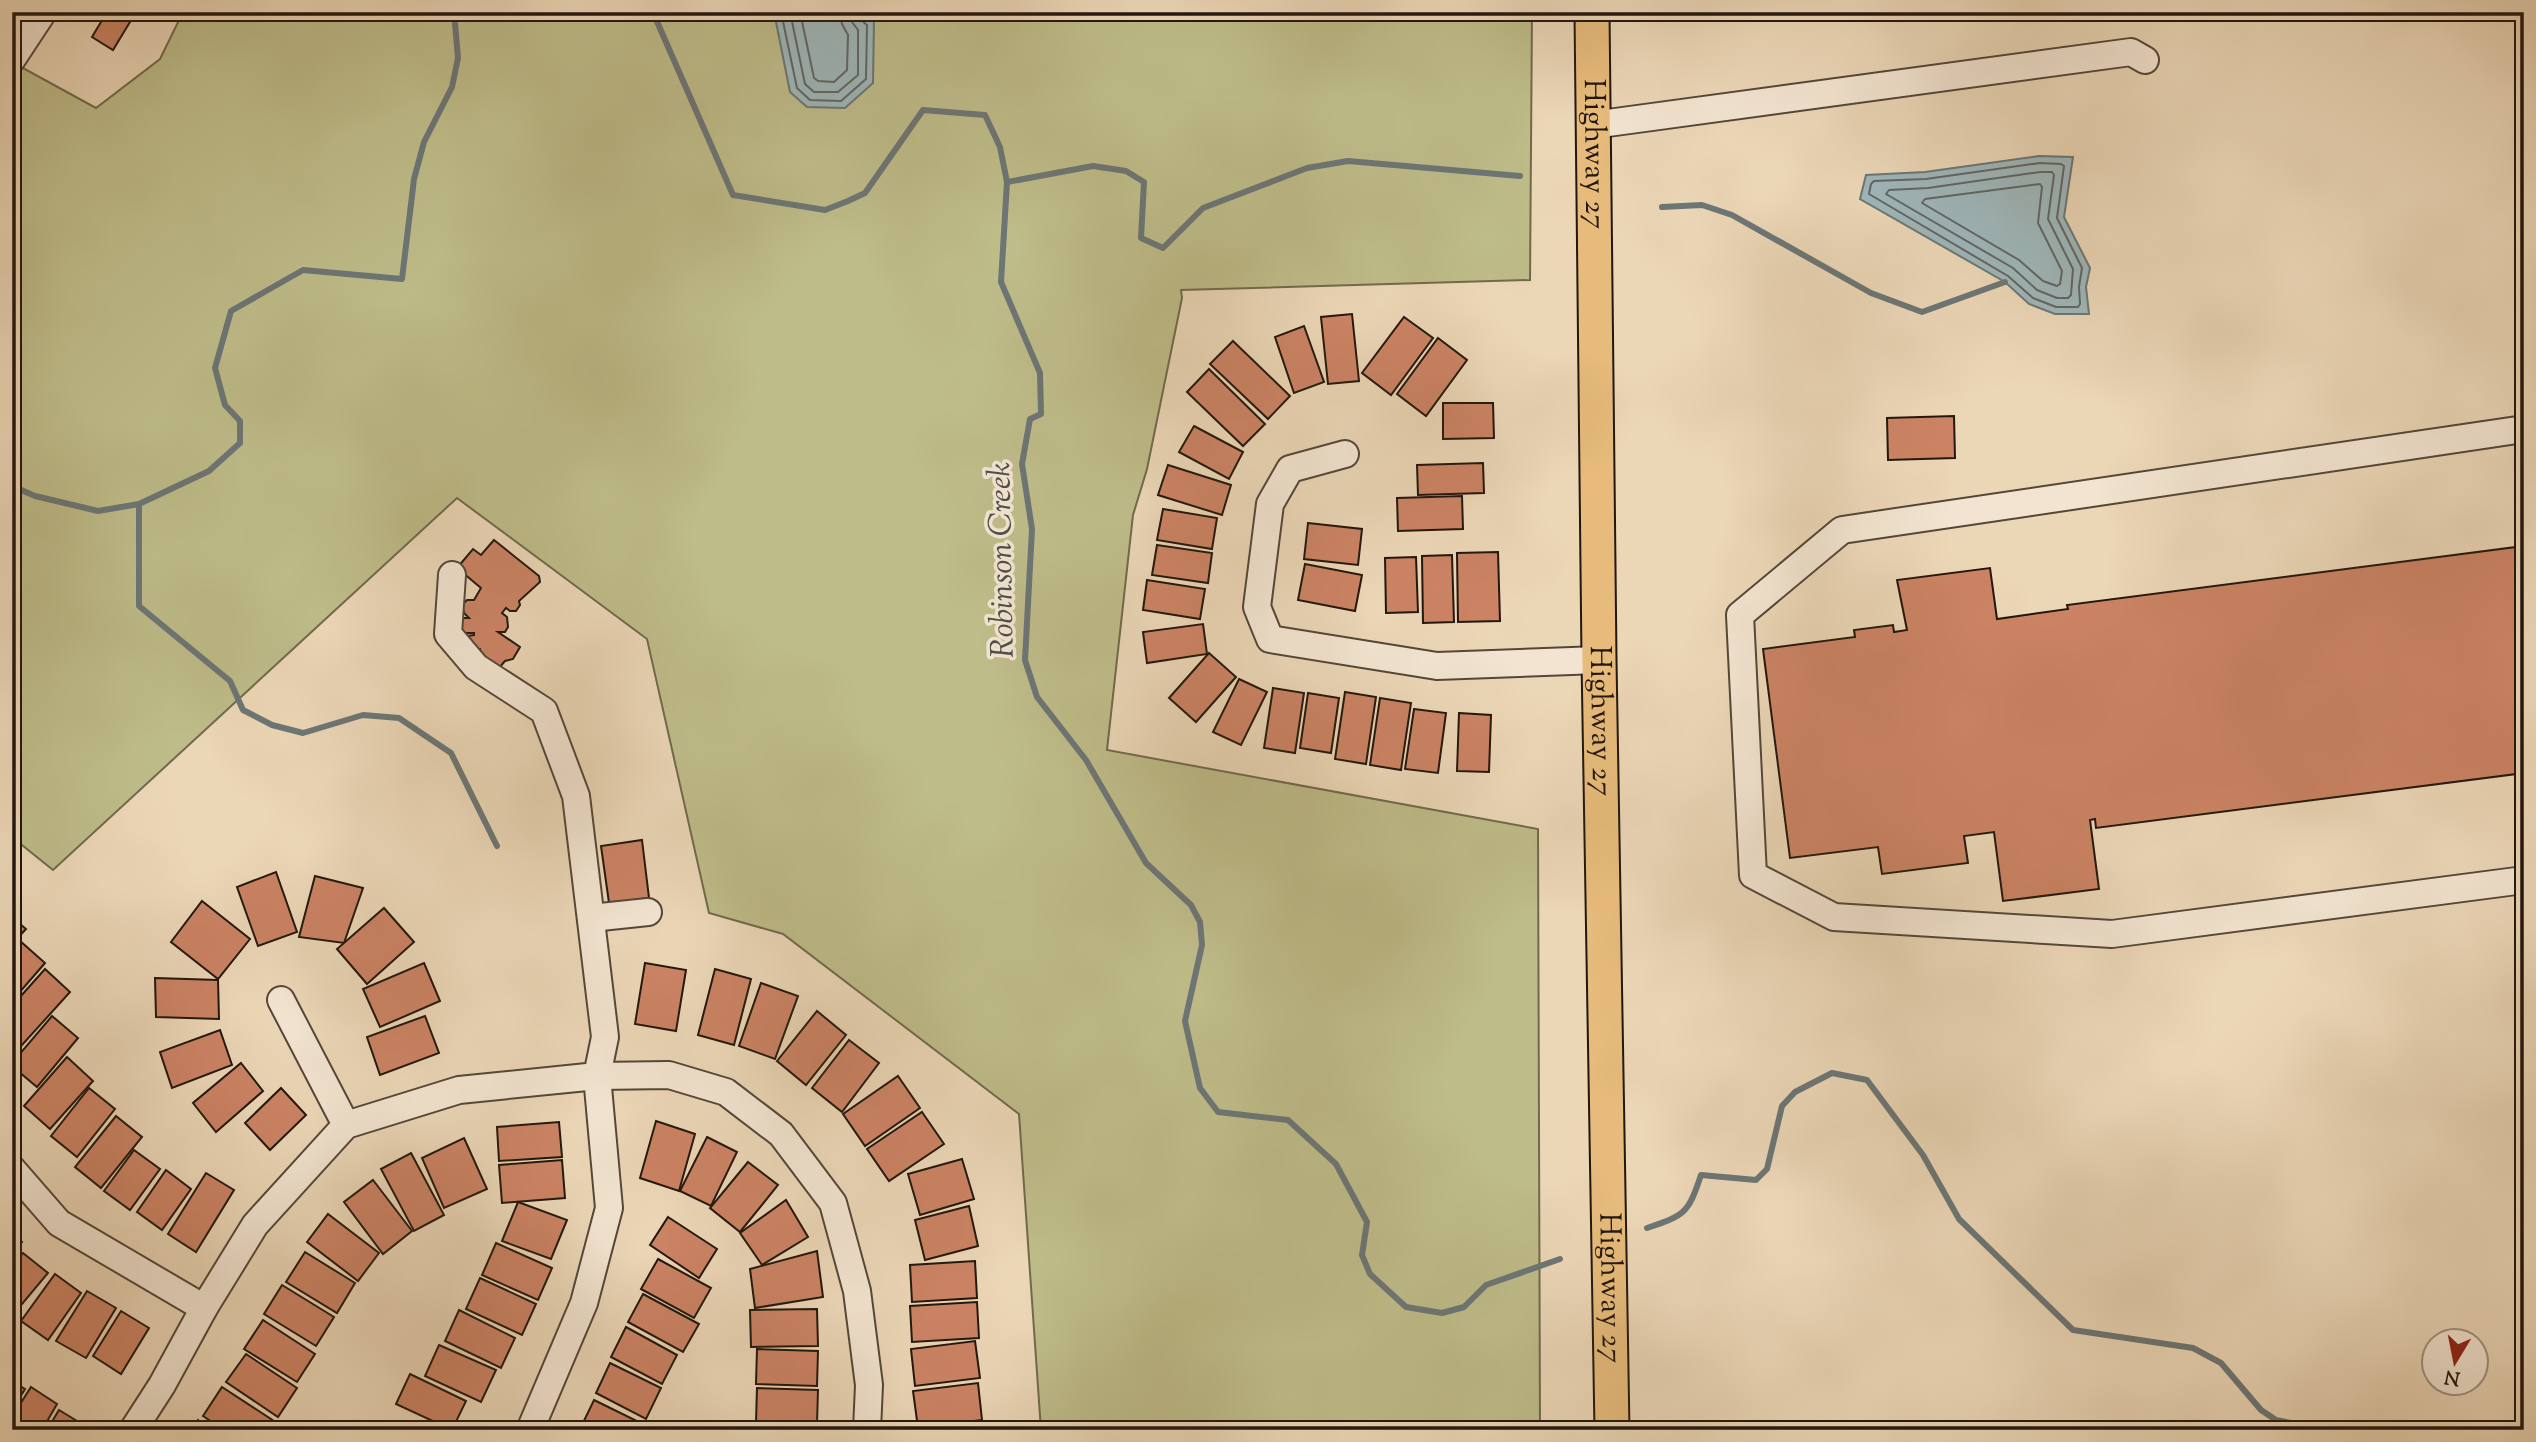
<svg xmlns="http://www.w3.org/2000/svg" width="2536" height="1442" font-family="'Sorts Mill Goudy',serif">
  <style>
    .green { fill: #bebc89; stroke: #706a4c; stroke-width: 2 }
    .water { fill: #9eb6b9; stroke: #6c7675; stroke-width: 2 }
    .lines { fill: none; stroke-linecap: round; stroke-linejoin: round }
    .shore { stroke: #606664; stroke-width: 2 }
    .stream { stroke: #6c7675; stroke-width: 6 }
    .building { fill: #cb8364; stroke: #22170e; stroke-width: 2 }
    .minor-casing { stroke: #544738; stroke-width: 30 }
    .major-casing { stroke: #22170e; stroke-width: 37 }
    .minor { stroke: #f2e4d0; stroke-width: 26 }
    .major { stroke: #e6bb7b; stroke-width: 33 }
    .labels { text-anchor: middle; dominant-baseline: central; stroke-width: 7; stroke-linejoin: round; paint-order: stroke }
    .street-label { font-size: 30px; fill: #22170e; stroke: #f2e4d0 }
    .water-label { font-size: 32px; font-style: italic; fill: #4d4f4a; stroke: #f2e4d0 }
  </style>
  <rect width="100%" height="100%" fill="#ebd6b6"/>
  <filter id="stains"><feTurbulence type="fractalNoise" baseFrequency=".00286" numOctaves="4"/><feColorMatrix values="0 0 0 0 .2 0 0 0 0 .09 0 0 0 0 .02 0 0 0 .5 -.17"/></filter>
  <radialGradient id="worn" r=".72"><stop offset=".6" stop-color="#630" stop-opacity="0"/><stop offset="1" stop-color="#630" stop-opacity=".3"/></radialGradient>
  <polygon class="green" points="183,12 1532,12 1530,280 1181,290 1182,298 1147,469 1133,515 1107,750 1538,829 1540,1430 1041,1430 1019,1114 783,934 709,913 647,639 457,498 53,870 12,837 12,62 96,108 160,59"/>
  <g class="water">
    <path d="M774,12c29,0 75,-6 100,7l-1,64 -28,25 -38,-1 -17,-15z"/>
    <polygon points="2039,156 2073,157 2064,217 2090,268 2086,287 2089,314 2055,314 2029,304 2005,282 1860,199 1866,175 1925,172"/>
  </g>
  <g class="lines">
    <g class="shore">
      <polyline points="781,12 797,88 810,100 841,101 866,79 867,25 860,19 859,12"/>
      <polyline points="790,12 805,84 814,92 838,92 858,75 858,30 852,22 850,12"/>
      <polyline points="800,12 814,78 818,81 834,82 847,70 848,35 842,24 840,12"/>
      <polygon points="2040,163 2061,164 2064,166 2057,218 2082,268 2079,287 2080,304 2078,307 2056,307 2033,298 2008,276 1869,194 1871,184 1874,181 1926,179"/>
      <polygon points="2040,172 2052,172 2054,175 2048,219 2073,269 2071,295 2068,298 2057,298 2037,290 2013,268 1886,194 1889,190 1928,188"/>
      <polygon points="2040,184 2042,187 2038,223 2062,271 2060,284 2057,286 2043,281 2019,260 1922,203 1925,199"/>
    </g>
    <g class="stream">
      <polyline points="655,12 655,17 733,195 825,210 848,201 865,193 923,110 985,115 1000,147 1007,182 1001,282 1040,373 1041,414 1030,419 1022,464 1032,529 1025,660 1037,697 1086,760 1146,863 1191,905 1200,922 1202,945 1185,1021 1200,1088 1218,1112 1288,1120 1336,1164 1367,1222 1362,1255 1370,1274 1406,1307 1442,1313 1464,1307 1486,1285 1560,1259"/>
      <polyline points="1007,182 1093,166 1126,171 1144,182 1141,238 1163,248 1203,208 1307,168 1348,161 1520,176"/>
      <polyline points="1662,207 1702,205 1732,215 1871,293 1922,312 2005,282"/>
      <polyline points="12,486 35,496 98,511 139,504 209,471 240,443 240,421 225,405 215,368 231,311 303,270 402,279 414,179 424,142 452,87 458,58 454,12"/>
      <polyline points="139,504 139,606 230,681 243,710 272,725 303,733 363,715 399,718 451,753 497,846"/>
      <path d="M1647,1228c38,-13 41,-14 54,-53l55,5 11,-11 15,-63 13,-14 37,-19 35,7 56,75 36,64 114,111 120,18 28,15 40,47 15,10 51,10"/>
    </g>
  </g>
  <g class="building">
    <polygon points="107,12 136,12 113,50 92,37"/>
    <polygon points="1352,314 1359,381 1328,384 1321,317"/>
    <polygon points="1404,317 1433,338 1391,395 1362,373"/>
    <polygon points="1304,326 1324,382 1294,393 1275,337"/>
    <polygon points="1438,338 1467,360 1426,416 1397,394"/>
    <polygon points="1233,341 1290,396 1268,419 1210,364"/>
    <polygon points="1209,369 1265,424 1243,446 1187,392"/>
    <polygon points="1443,403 1493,403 1494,438 1443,439"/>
    <polygon points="1954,416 1955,458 1888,460 1887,418"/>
    <polygon points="1194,426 1243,452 1229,479 1179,452"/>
    <polygon points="1483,463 1484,493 1418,495 1417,465"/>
    <polygon points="1168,465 1231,485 1222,515 1158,495"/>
    <polygon points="1462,496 1463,529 1398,531 1397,498"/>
    <polygon points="1163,509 1217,518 1212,549 1157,540"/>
    <polygon points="1308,523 1362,529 1358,565 1304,559"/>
    <polygon points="494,540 539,576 540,582 519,601 520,605 516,611 510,611 506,608 502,613 507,617 508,627 505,632 498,632 520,647 513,659 505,661 493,675 481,658 480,649 470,650 466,636 474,635 474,633 462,633 460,618 469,618 464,613 462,605 467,600 474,600 481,588 457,568 473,549 481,555"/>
    <polygon points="1157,545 1212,553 1208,583 1152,575"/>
    <polygon points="2524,546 2524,773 2096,828 2095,819 2090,820 2099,889 2003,901 1994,832 1964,836 1968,863 1882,874 1878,847 1790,858 1763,649 1855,637 1854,630 1893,625 1894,632 1907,630 1897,580 1990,568 1997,619 2068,609 2067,605"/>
    <polygon points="1498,552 1500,621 1458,622 1457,553"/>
    <polygon points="1452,555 1454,622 1423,623 1422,556"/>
    <polygon points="1416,557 1418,612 1386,613 1385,558"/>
    <polygon points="1305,564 1362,575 1355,611 1298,600"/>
    <polygon points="1147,580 1205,589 1200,619 1143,610"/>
    <polygon points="1203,624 1207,654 1147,663 1143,632"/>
    <polygon points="1209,653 1236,677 1196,722 1169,698"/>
    <polygon points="1239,679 1267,692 1241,745 1213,732"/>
    <polygon points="1273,688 1304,693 1295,753 1264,748"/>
    <polygon points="1345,692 1376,697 1366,764 1335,759"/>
    <polygon points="1308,693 1339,698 1331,753 1300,748"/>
    <polygon points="1380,698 1411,703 1401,770 1370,765"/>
    <polygon points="1414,709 1446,713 1438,773 1405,769"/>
    <polygon points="1459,713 1491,715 1489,772 1457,771"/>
    <polygon points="642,840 649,898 609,903 601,846"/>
    <polygon points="276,872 297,932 258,946 237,887"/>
    <polygon points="315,876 363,888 344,943 299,937"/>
    <polygon points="202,901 250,939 218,979 171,942"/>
    <polygon points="384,908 414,942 367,984 337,949"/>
    <polygon points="12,917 26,929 12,944"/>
    <polygon points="19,940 45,963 12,1001 12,948"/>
    <polygon points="424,963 440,1001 380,1027 363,989"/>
    <polygon points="645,963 686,970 676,1031 635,1024"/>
    <polygon points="45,969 70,992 22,1045 12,1036 12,1006"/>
    <polygon points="715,969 751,979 734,1045 698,1035"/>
    <polygon points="155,978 218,980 219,1019 156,1017"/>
    <polygon points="761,983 798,996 775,1059 739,1046"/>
    <polygon points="817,1011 846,1035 806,1085 777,1061"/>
    <polygon points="52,1016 78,1038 37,1087 12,1066 12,1063"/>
    <polygon points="425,1016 439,1053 380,1075 367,1037"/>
    <polygon points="220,1030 232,1065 172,1088 160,1052"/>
    <polygon points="849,1040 879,1063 842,1112 812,1088"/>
    <polygon points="67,1057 93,1081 50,1129 24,1106"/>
    <polygon points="241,1063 263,1091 216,1132 193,1103"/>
    <polygon points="898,1076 920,1108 865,1146 843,1114"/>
    <polygon points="89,1088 115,1109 77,1157 51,1136"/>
    <polygon points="281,1088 306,1115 270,1150 245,1123"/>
    <polygon points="922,1112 944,1144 889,1181 867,1149"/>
    <polygon points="116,1116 142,1137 101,1188 75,1167"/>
    <polygon points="656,1121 695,1134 679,1191 640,1178"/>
    <polygon points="559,1122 562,1157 499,1161 497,1127"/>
    <polygon points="707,1137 737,1152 711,1206 680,1191"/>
    <polygon points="464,1138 487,1189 444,1208 422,1158"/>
    <polygon points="134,1150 160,1169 130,1210 104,1191"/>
    <polygon points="411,1153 444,1215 414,1231 381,1169"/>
    <polygon points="962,1159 974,1199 920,1215 908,1174"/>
    <polygon points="562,1160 565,1198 502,1203 499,1165"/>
    <polygon points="748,1162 778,1185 740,1232 710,1208"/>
    <polygon points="166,1170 191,1189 162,1230 137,1212"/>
    <polygon points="206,1173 234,1190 196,1252 168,1234"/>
    <polygon points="373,1180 412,1231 383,1254 344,1202"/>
    <polygon points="786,1200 808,1237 762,1265 740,1233"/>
    <polygon points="518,1202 567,1220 551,1259 502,1241"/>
    <polygon points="969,1206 978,1246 925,1260 915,1220"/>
    <polygon points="328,1214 379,1253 358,1281 307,1242"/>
    <polygon points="668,1217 717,1249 699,1278 650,1245"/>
    <polygon points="12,1234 22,1242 12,1255"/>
    <polygon points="496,1243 552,1268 538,1300 482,1275"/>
    <polygon points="817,1251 823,1297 755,1308 750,1269"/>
    <polygon points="305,1252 355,1283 337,1313 286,1282"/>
    <polygon points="23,1253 48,1273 12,1316 12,1265"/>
    <polygon points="658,1259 711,1288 694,1318 641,1289"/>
    <polygon points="975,1261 977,1298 912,1302 910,1265"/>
    <polygon points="55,1274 81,1293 48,1340 21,1321"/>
    <polygon points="480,1278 536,1304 522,1335 466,1309"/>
    <polygon points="282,1285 334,1317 316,1346 264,1314"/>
    <polygon points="87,1291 116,1308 86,1358 56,1341"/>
    <polygon points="643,1294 699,1324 683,1352 628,1322"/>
    <polygon points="977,1302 979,1338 912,1342 910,1306"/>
    <polygon points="817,1309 818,1346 751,1347 750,1310"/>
    <polygon points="459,1310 515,1338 501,1368 445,1341"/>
    <polygon points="121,1311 149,1328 121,1374 93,1356"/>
    <polygon points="263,1320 315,1354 297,1382 244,1349"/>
    <polygon points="626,1327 677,1355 662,1384 611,1357"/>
    <polygon points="975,1341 980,1378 915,1386 911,1349"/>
    <polygon points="439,1345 496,1370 481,1402 425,1376"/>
    <polygon points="757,1349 818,1351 817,1386 756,1384"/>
    <polygon points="246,1354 297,1388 278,1417 226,1382"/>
    <polygon points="610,1363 661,1388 646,1419 596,1393"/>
    <polygon points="410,1374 466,1401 452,1430 396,1404"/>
    <polygon points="12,1381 25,1389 12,1410"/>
    <polygon points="978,1383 982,1420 918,1428 913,1391"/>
    <polygon points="31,1387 57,1404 42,1430 12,1430 12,1417"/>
    <polygon points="222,1387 274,1421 268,1430 224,1430 203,1416"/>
    <polygon points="757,1388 818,1390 817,1424 756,1422"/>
    <polygon points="594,1400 649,1427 648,1430 580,1429"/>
    <polygon points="59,1410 87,1427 85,1430 47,1430"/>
    <polygon points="198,1420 212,1430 192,1430"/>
    <polygon points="373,1421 428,1425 427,1430 372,1430"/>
    <polygon points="985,1422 986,1430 934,1430"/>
    <polygon points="758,1427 819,1429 819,1430 758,1430"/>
  </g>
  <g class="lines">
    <g class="minor-casing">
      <g id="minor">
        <polyline points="12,59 43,12"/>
        <polyline points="1593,125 2131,52 2145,60"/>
        <polyline points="2524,429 1842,530 1740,615 1753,875 1834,917 2112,934 2524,880"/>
        <polyline points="1345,454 1290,469 1270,504 1257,607 1270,639 1437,666 1599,660"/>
        <polyline points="452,575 448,634 476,667 544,711 576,796 605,1037 597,1076 609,1208 584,1303 530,1430"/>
        <polyline points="591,918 648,912"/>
        <polyline points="281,1000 346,1125"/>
        <polyline points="12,1169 59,1223 204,1308"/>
        <polyline points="133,1430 162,1385 204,1308 255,1225 346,1125 459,1090 597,1076 669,1075 726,1092 781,1134 833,1203 857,1291 869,1385 867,1430"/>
      </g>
    </g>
    <g class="major-casing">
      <g id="major">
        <path id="s1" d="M1592,12l7,648 13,770"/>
      </g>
    </g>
    <use href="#minor" class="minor"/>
    <use href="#major" class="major"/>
  </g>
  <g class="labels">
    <g class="street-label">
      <text stroke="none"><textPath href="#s1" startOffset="142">Highway 27</textPath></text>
      <text stroke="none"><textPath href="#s1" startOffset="709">Highway 27</textPath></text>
      <text stroke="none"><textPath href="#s1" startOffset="1276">Highway 27</textPath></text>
    </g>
    <g class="water-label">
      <text transform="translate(1003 560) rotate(-91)">Robinson Creek</text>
    </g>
  </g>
  <rect width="2536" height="1442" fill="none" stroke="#ebd6b6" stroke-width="42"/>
  <rect x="14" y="14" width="2508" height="1414" fill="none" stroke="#22170e" stroke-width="3.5"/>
  <rect x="21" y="21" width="2494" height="1400" fill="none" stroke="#22170e" stroke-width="2"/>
  <g transform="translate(2455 1362) rotate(190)"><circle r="33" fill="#f2e4d0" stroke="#9f9282" stroke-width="2"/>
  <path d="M0-5L12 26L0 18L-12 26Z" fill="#8f2418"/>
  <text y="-10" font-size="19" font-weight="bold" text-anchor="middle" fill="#22170e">N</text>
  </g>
  <rect width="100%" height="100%" filter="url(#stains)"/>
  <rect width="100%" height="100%" fill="url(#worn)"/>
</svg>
